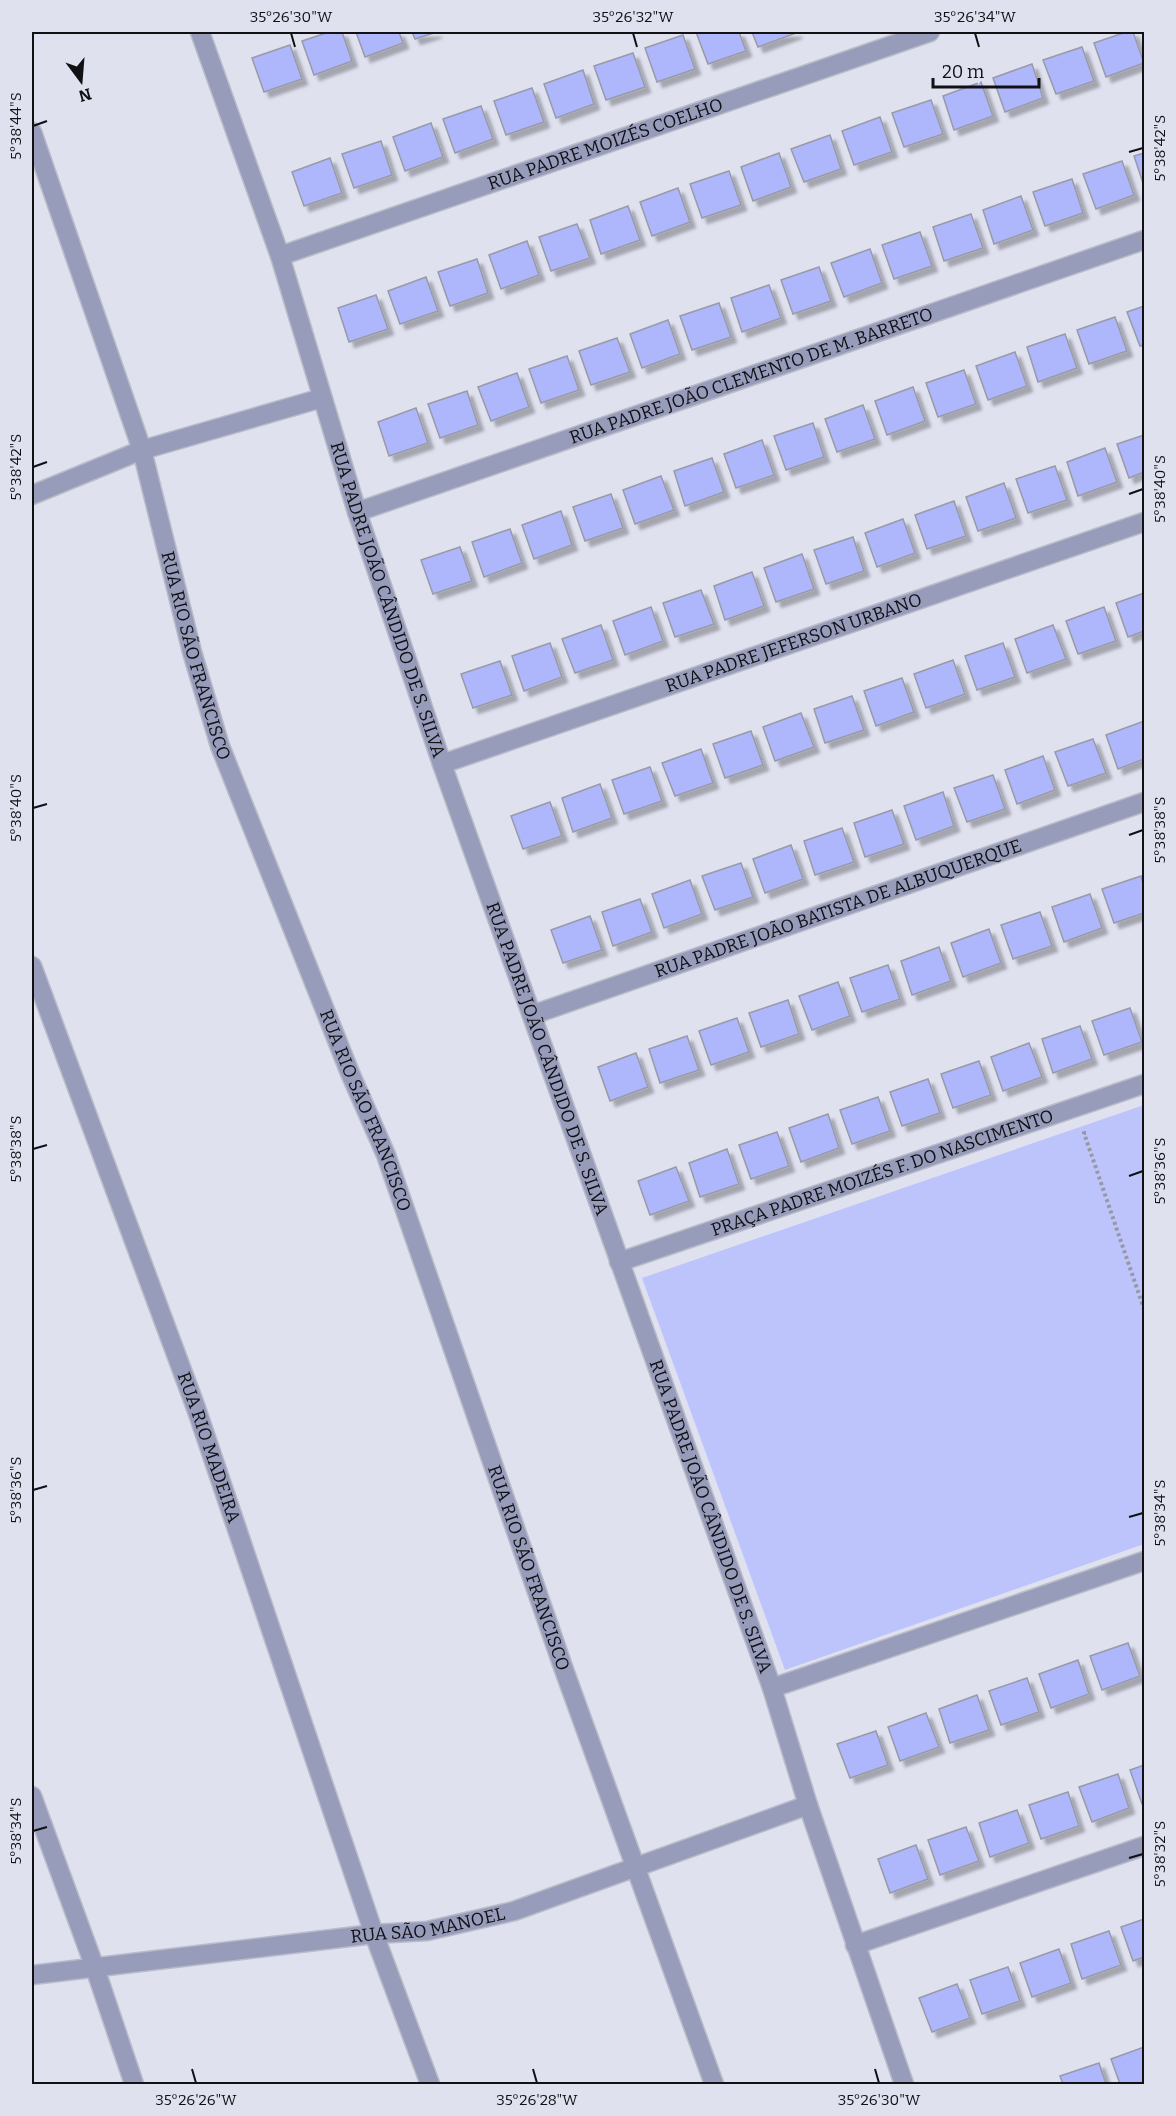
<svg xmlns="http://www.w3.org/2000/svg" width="1176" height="2116" font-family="Bitter,serif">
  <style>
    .green { fill: #bdc4fc }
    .building { fill: #aeb6fc; stroke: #989aa7; stroke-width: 1.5; filter: url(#shadow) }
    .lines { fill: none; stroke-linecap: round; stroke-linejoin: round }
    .street-casing { stroke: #babbc8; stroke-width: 21 }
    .path { stroke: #9798a3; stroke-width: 4; stroke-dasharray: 3 3; stroke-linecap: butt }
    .street { stroke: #989cbb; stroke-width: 18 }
    .ticks { fill: none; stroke: #101015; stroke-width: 2 }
    .labels { text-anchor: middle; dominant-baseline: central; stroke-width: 4.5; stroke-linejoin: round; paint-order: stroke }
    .street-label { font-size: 18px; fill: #101015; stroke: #dfe1ef }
    .neatline { fill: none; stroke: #101015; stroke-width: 2 }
    .ticks-label { font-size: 15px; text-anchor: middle; fill: #101015 }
  </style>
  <defs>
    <filter id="shadow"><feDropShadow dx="5.5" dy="5.5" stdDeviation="1.5" flood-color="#0004"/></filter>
  </defs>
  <rect width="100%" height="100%" fill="#dfe1ef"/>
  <polygon class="green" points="1144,1105 1144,1544 785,1670 642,1278"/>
  <g class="building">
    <polygon points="329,32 342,32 352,61 314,75 302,41"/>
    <polygon points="356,32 399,32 403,43 365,57"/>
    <polygon points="412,32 437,32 415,39"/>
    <polygon points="696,32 739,32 746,51 708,64"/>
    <polygon points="752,32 796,32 796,33 758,47"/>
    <polygon points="1126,32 1133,32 1144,63 1106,77 1094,43"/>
    <polygon points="683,35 695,69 657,82 645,48"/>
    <polygon points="290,45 302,79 264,92 252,58"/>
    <polygon points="1082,47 1094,81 1056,94 1043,60"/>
    <polygon points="633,53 645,87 606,100 594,66"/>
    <polygon points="1032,64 1043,98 1005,112 993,78"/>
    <polygon points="583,70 594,104 556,118 544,84"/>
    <polygon points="981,82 993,116 954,130 943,96"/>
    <polygon points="532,88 544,122 506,135 494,101"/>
    <polygon points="931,100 943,134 904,147 892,113"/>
    <polygon points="481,106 493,139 455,153 443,119"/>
    <polygon points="880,117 892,152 854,165 842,131"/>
    <polygon points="431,123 443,157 405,171 393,137"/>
    <polygon points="830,135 841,169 804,182 791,149"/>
    <polygon points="381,141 392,175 354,188 342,154"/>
    <polygon points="779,153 791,187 753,201 741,167"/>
    <polygon points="1144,153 1144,186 1134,156"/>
    <polygon points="330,158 342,193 304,206 292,172"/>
    <polygon points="1122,161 1134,195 1096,209 1083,174"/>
    <polygon points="729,171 741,205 702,218 690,184"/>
    <polygon points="1072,179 1083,213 1045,226 1033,192"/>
    <polygon points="678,188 690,222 652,236 640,202"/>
    <polygon points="1021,196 1033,230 994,244 983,210"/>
    <polygon points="628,206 640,240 601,254 590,220"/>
    <polygon points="971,214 983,248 944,261 933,227"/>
    <polygon points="577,224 590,258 551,271 539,237"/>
    <polygon points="920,232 932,266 894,279 882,245"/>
    <polygon points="527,241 539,275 501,289 489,255"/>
    <polygon points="870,249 882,283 844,297 831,263"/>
    <polygon points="477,259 488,293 450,306 438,272"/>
    <polygon points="819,267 831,301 793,314 781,280"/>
    <polygon points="426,277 438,311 400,324 388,291"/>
    <polygon points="769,285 781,318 742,332 731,298"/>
    <polygon points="376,295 388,329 349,342 338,308"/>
    <polygon points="719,303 731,337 692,350 680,316"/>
    <polygon points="1144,306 1144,345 1140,346 1127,312"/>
    <polygon points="1115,317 1127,351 1089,364 1077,330"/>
    <polygon points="668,320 680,354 642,368 630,334"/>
    <polygon points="1065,334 1077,368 1038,382 1027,347"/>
    <polygon points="617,338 630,372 591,385 579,351"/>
    <polygon points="1015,352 1027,386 988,400 976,366"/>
    <polygon points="567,356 579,390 541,403 529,369"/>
    <polygon points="964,370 976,404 938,417 926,383"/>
    <polygon points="517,373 529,407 491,421 478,387"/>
    <polygon points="913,387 925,421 887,435 875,401"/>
    <polygon points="467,391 478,425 440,438 428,404"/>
    <polygon points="863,405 875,439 837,452 825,419"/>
    <polygon points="416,408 428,443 389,456 378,422"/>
    <polygon points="813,423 824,457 786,470 774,436"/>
    <polygon points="1144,435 1144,472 1129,478 1117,444"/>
    <polygon points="762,440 774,475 736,488 724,454"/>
    <polygon points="1105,448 1117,482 1078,496 1067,462"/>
    <polygon points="712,458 724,492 685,506 674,471"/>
    <polygon points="1055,466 1067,500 1028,513 1016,479"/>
    <polygon points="661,476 674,510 635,524 623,490"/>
    <polygon points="1004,483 1016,518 978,531 966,497"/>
    <polygon points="611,494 623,528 585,541 573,507"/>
    <polygon points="954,501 966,536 927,549 915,515"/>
    <polygon points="561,511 572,545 534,559 522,525"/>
    <polygon points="903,519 915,553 877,567 865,533"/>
    <polygon points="510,529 522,563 484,577 472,542"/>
    <polygon points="853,537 864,571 826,584 814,550"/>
    <polygon points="460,547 472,581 433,594 421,560"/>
    <polygon points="802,554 814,589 776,602 764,568"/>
    <polygon points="752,572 764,606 725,620 714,586"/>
    <polygon points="701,590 714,624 675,637 663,603"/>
    <polygon points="1144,593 1144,631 1128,637 1116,603"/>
    <polygon points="651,607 663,641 625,655 613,621"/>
    <polygon points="1104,607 1116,641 1078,654 1066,621"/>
    <polygon points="601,625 613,660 575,673 562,639"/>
    <polygon points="1053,625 1066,659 1027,673 1015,639"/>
    <polygon points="550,643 562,677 524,691 512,656"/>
    <polygon points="1003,643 1015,677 977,690 965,656"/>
    <polygon points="953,660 965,694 926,708 914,674"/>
    <polygon points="500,661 512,695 473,708 461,674"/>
    <polygon points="902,678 914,712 876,726 864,691"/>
    <polygon points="852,696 864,730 825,743 814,709"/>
    <polygon points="801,713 814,747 775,761 763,727"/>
    <polygon points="1144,721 1144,759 1118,769 1106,735"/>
    <polygon points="751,731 763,765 725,778 713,744"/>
    <polygon points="1093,739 1106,773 1068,786 1055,752"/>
    <polygon points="701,749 713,783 675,796 662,763"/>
    <polygon points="1043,756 1055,790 1017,804 1005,770"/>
    <polygon points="650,767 662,801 624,814 612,780"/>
    <polygon points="993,775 1005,809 967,822 954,788"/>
    <polygon points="600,784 612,818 573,832 562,798"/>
    <polygon points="943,792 954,826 916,840 904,806"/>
    <polygon points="550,802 562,836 523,849 511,816"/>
    <polygon points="892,810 904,844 865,857 854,823"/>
    <polygon points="842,828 854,862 815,875 804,841"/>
    <polygon points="791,845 803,879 765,893 753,859"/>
    <polygon points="741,863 753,897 715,910 702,876"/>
    <polygon points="1141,876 1144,887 1144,913 1114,923 1102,889"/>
    <polygon points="690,880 702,914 664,928 652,894"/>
    <polygon points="1090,894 1102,928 1064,942 1052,907"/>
    <polygon points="640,899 652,932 613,946 602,912"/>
    <polygon points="1040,912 1052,946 1013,959 1001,925"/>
    <polygon points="590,916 602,950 563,963 551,930"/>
    <polygon points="989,929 1001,963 963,977 951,943"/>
    <polygon points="939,947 951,981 912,995 901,961"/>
    <polygon points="888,965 900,999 862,1012 850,978"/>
    <polygon points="838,982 850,1016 812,1030 799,996"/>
    <polygon points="788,1000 799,1034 761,1047 749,1013"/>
    <polygon points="1130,1008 1142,1042 1104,1055 1092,1021"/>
    <polygon points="737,1018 749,1052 711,1065 699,1031"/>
    <polygon points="1080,1026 1092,1059 1053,1073 1042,1039"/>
    <polygon points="687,1036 699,1070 660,1083 649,1049"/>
    <polygon points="1029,1043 1042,1077 1003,1091 991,1057"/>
    <polygon points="636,1053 648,1087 610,1101 598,1067"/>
    <polygon points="979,1061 991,1095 953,1108 941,1074"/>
    <polygon points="928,1079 940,1113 902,1126 890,1092"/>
    <polygon points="878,1097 890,1131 852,1144 840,1110"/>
    <polygon points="828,1114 839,1148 801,1162 789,1128"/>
    <polygon points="777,1132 789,1166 751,1179 739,1145"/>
    <polygon points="727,1149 739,1184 700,1197 689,1163"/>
    <polygon points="676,1167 689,1201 650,1215 638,1181"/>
    <polygon points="1128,1643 1140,1676 1102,1690 1090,1656"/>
    <polygon points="1078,1660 1089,1694 1051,1708 1039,1674"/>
    <polygon points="1027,1678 1039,1712 1001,1725 989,1691"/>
    <polygon points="977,1695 989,1730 950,1743 939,1709"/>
    <polygon points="926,1713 939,1747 900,1761 888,1727"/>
    <polygon points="876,1731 888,1765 850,1778 837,1744"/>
    <polygon points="1144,1765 1144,1803 1142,1804 1130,1770"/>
    <polygon points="1118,1774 1129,1808 1092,1822 1079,1787"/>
    <polygon points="1068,1792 1079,1826 1041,1839 1029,1805"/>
    <polygon points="1017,1810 1029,1843 990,1857 979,1823"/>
    <polygon points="966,1827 979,1861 940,1875 928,1840"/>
    <polygon points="916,1845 928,1879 890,1893 878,1859"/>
    <polygon points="1144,1919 1144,1957 1133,1961 1121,1927"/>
    <polygon points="1109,1931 1121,1965 1082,1979 1071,1944"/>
    <polygon points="1059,1949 1071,1983 1032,1997 1020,1963"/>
    <polygon points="1008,1967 1020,2001 982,2014 970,1980"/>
    <polygon points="957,1984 970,2018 932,2032 919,1998"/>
    <polygon points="1144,2047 1144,2084 1120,2084 1111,2059"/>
    <polygon points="1099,2063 1106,2084 1063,2084 1060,2076"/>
  </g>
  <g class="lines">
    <g class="street-casing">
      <g id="street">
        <path id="s1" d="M200,32l80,224 77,256 85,252 330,924 36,117 96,279"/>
        <path id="s2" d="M32,132l110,318 50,202 28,94 130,327 36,82 177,512 151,417"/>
        <path id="s3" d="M280,256l650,-224"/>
        <polyline points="32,495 142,450 322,398"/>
        <path id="s4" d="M357,512l787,-272"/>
        <path id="s5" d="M442,764l702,-242"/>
        <path id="s6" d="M32,966l164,442 178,526 56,150"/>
        <path id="s7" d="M532,1015l612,-213"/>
        <path id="s8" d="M619,1262l525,-178"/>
        <polyline points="772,1688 1144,1561"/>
        <polyline points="32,1796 95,1968 134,2084"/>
        <polyline points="855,1945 1144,1846"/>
        <path id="s9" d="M32,1975l342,-41 53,-3 87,-20 294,-106"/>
      </g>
    </g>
    <polyline class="path" points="1086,1133 1084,1133 1144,1309"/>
    <use href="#street" class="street"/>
  </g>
  <path class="ticks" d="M291,33l4,14M633,33l4,14M975,33l4,14M33,126l14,-5M1129,152l14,-4M33,467l14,-5M1129,494l14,-5M33,808l14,-4M1129,835l14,-5M33,1149l14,-4M1129,1176l14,-5M33,1490l14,-4M1129,1517l14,-4M33,1831l14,-4M1129,1858l14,-4M192,2069l4,14M533,2069l4,14M875,2069l4,14"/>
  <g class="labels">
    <g class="street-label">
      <text stroke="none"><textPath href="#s3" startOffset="344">RUA PADRE MOIZÉS COELHO</textPath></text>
      <text stroke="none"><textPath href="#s4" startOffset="417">RUA PADRE JOÃO CLEMENTO DE M. BARRETO</textPath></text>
      <text stroke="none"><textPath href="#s1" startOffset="598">RUA PADRE JOÃO CÂNDIDO DE S. SILVA</textPath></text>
      <text stroke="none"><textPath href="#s5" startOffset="372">RUA PADRE JEFERSON URBANO</textPath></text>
      <text stroke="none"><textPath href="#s2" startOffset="549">RUA RIO SÃO FRANCISCO</textPath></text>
      <text stroke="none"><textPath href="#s7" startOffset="324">RUA PADRE JOÃO BATISTA DE ALBUQUERQUE</textPath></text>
      <text stroke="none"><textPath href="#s1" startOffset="1084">RUA PADRE JOÃO CÂNDIDO DE S. SILVA</textPath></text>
      <text stroke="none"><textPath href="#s2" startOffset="1035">RUA RIO SÃO FRANCISCO</textPath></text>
      <text stroke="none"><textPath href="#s8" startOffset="278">PRAÇA PADRE MOIZÉS F. DO NASCIMENTO</textPath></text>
      <text stroke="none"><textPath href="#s6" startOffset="513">RUA RIO MADEIRA</textPath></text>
      <text stroke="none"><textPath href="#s1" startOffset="1570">RUA PADRE JOÃO CÂNDIDO DE S. SILVA</textPath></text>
      <text stroke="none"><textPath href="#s2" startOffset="1521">RUA RIO SÃO FRANCISCO</textPath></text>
      <text stroke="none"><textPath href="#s9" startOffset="399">RUA SÃO MANOEL</textPath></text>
    </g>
  </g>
  <rect width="1176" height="2116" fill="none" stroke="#dfe1ef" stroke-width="66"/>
  <g transform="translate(81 81) rotate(164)" stroke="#dfe1ef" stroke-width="4.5" paint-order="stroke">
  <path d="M0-4.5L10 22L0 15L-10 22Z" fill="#101015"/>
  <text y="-9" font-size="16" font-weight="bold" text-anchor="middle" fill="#101015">N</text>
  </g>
  <path d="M933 78v9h106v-9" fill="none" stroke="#101015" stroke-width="3"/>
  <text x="942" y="78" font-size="18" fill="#101015" stroke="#dfe1ef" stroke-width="4.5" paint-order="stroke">20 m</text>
  <rect x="33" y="33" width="1110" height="2050" class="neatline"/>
  <g class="ticks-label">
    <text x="291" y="22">35°26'30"W</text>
    <text x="633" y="22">35°26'32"W</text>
    <text x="975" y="22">35°26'34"W</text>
    <text transform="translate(16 126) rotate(-90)" y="5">5°38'44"S</text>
    <text transform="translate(1160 148) rotate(-90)" y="5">5°38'42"S</text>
    <text transform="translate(16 467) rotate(-90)" y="5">5°38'42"S</text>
    <text transform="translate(1160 489) rotate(-90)" y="5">5°38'40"S</text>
    <text transform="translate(16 808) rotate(-90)" y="5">5°38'40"S</text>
    <text transform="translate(1160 830) rotate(-90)" y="5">5°38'38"S</text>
    <text transform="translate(16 1149) rotate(-90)" y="5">5°38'38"S</text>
    <text transform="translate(1160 1171) rotate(-90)" y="5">5°38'36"S</text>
    <text transform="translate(16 1490) rotate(-90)" y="5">5°38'36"S</text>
    <text transform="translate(1160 1513) rotate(-90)" y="5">5°38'34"S</text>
    <text transform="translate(16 1831) rotate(-90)" y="5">5°38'34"S</text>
    <text transform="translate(1160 1854) rotate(-90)" y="5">5°38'32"S</text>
    <text x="196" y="2105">35°26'26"W</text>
    <text x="537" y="2105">35°26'28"W</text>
    <text x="879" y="2105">35°26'30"W</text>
  </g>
</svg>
